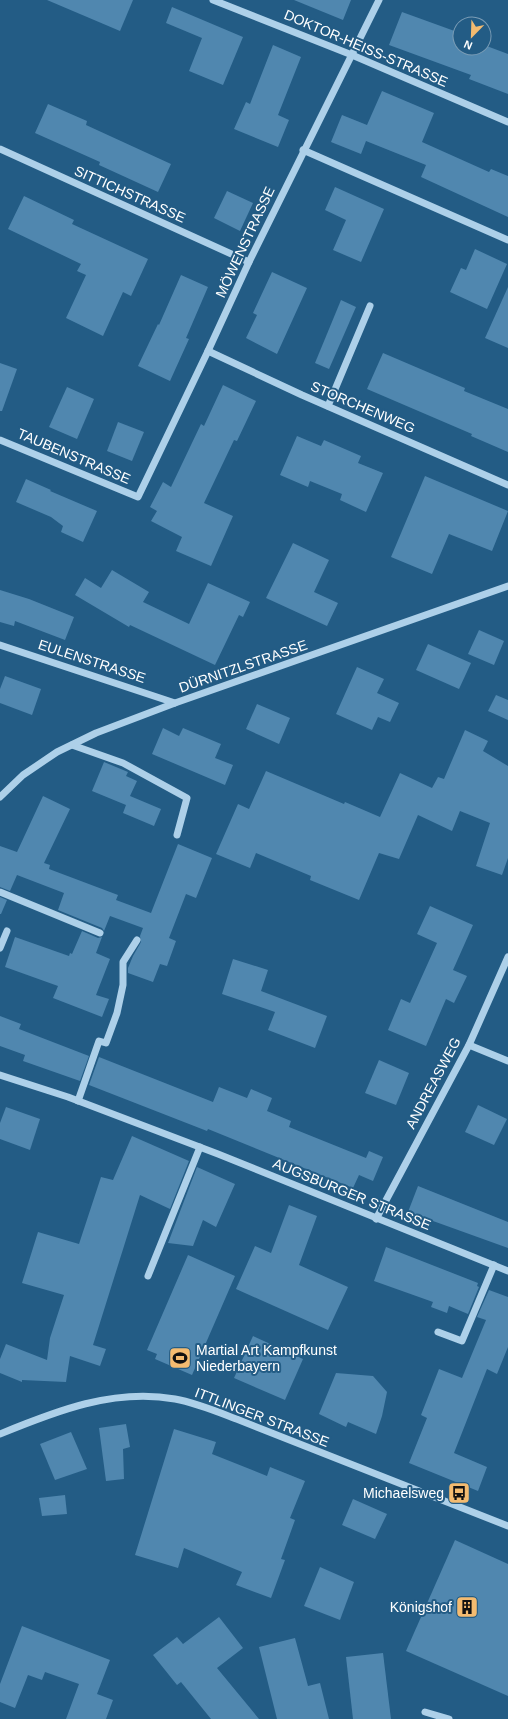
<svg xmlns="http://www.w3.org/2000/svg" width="508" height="1719" font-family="Helvetica,sans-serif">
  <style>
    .building { fill: #5087af }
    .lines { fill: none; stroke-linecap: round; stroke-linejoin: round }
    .minor { stroke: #add0e9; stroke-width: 7 }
    .labels { text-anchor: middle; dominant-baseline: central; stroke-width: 4; stroke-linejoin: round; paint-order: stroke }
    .street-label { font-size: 14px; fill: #fff; stroke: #235c85 }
    .poi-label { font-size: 14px; fill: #fff; stroke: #235c85; text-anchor: end }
  </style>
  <rect width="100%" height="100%" fill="#235c85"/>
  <g class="building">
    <polygon points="47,0 133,0 120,31"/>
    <polygon points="294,0 351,0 343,20"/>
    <polygon points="172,7 243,37 223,85 189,71 202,38 166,23"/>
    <polygon points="402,12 460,33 460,48 484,48 484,45 508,54 508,94 469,79 471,75 389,45"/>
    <polygon points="273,45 301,57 278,115 289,120 278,147 234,129 246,102 250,104"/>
    <polygon points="382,91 434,113 422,142 489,172 491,169 508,176 508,217 421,177 426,165 366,141 361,154 331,142 342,115 367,125"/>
    <polygon points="48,104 87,121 86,125 171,164 158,192 99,165 100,162 35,133"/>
    <polygon points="335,187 384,209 361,262 333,250 346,220 325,210"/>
    <polygon points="227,191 253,203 240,231 214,218"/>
    <polygon points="24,196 74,220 72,224 148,259 131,296 123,292 103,336 66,318 86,275 77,271 81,264 8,229"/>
    <polygon points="475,249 507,264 487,309 450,292 461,268 466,270"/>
    <polygon points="272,272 307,288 277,354 246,338 257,315 253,313"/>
    <polygon points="181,275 208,287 186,338 189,339 170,381 138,366 158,324 159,325"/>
    <polygon points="508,287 508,348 485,338"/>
    <polygon points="341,300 356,307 329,369 315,363"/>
    <polygon points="383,353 465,388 464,391 508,409 508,452 471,436 472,434 367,389"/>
    <polygon points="0,363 17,369 2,411 0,411"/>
    <polygon points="223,385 256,401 237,441 234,440 204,503 233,516 211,566 176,551 182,537 151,521 157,511 150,507 163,482 171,487 201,424 204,426"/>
    <polygon points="67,387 94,399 77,439 49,427"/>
    <polygon points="118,422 144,432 132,461 107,451"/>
    <polygon points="297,436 321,446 324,440 361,456 358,463 383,473 366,512 340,500 342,494 310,481 308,487 280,475"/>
    <polygon points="425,476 508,511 492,551 449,534 432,574 391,557"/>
    <polygon points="26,479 51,490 50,491 97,511 83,542 61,532 63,526 51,517 16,502"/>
    <polygon points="293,543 329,560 314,592 338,603 327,626 266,598"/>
    <polygon points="112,570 149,592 143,602 189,624 208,583 250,602 243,617 239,615 215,665 130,625 129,627 75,595 85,578 101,588"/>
    <polygon points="0,590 29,599 74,617 65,640 15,621 14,626 0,622"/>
    <polygon points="479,630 504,641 494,665 468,654"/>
    <polygon points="428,644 471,663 459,689 416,670"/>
    <polygon points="357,667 384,679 377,693 399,703 390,722 378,717 372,730 336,714"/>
    <polygon points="5,676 41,689 32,715 0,703 0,689"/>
    <polygon points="496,695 508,700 508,720 488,711"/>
    <polygon points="257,704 290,718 279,744 246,729"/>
    <polygon points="163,728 179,736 183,728 221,744 215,758 233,765 225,785 152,754"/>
    <polygon points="465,730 488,741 483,751 508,766 508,858 502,875 476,866 490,823 460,811 452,831 418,815 399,859 379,853 359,900 310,880 311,876 256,853 250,868 216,854 238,804 249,809 266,771 344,804 345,802 380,817 400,773 432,788 438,777 444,779"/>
    <polygon points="104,762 128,772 126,776 137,781 130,796 161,809 154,826 123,813 126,805 92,791"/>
    <polygon points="43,796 70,809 44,863 50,865 49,869 118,895 116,900 151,913 178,844 212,858 196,898 186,894 169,938 176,941 167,966 160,964 153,982 128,973 128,968 133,956 141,942 140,936 143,928 110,916 104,931 102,928 58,910 64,893 17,875 10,891 0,887 0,846 17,852"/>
    <polygon points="0,897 7,900 1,914 0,914"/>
    <polygon points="430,906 473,925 453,970 467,976 454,1003 446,999 426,1046 388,1030 401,999 410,1003 437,943 417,934"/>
    <polygon points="82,931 98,938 102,937 96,953 110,959 96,995 109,999 102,1017 53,998 58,986 5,967 15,937 69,956 70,953 72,954"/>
    <polygon points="233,959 268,970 261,991 327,1016 315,1048 268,1030 275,1012 222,994"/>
    <polygon points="0,1016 21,1024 19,1029 89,1056 80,1081 23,1061 25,1055 0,1046"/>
    <polygon points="99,1057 213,1102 219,1087 247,1098 251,1089 272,1098 267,1111 291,1121 289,1127 366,1158 369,1151 383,1157 373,1181 359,1175 353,1188 208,1129 207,1131 89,1085"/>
    <polygon points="379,1060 409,1073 396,1105 365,1093"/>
    <polygon points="478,1105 507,1119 494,1145 465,1132"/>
    <polygon points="6,1107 40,1119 30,1150 0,1139 0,1123"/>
    <polygon points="132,1136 189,1161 170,1209 140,1195 93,1345 106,1349 100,1366 70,1356 66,1382 22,1380 22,1382 0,1373 0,1359 6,1344 47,1360 50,1338 64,1295 22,1283 38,1232 79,1244 101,1177 113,1180"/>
    <polygon points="197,1167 235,1184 216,1227 203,1220 193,1246 168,1243"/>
    <polygon points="418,1186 508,1222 508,1248 408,1212"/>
    <polygon points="289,1205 317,1216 299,1265 348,1287 328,1330 236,1289 255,1246 271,1253"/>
    <polygon points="386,1247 478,1283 477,1286 479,1287 468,1314 449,1306 447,1313 431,1307 433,1302 374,1281"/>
    <polygon points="188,1255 235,1276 192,1375 155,1359 157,1354 147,1350"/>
    <polygon points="489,1290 508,1297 508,1347 497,1374 487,1369 454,1453 487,1467 478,1491 409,1463 427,1418 421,1415 439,1369 462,1378 486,1320 477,1317"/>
    <polygon points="253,1336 303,1359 285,1400 234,1378"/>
    <polygon points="336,1373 373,1376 387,1392 382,1416 376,1434 348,1422 346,1427 319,1414"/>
    <polygon points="126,1424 130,1447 123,1449 124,1479 106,1481 99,1428"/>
    <polygon points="174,1429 216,1442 212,1454 267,1476 270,1467 305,1481 290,1518 295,1520 281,1559 285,1560 271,1598 236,1585 242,1572 184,1548 178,1568 135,1555"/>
    <polygon points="71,1432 87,1469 55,1480 40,1444"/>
    <polygon points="65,1495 67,1514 42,1516 39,1498"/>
    <polygon points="353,1499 387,1514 375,1539 342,1525"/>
    <polygon points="455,1540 508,1564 508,1696 406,1651"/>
    <polygon points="320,1567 354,1582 340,1620 304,1606"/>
    <polygon points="219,1617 243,1648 217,1668 259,1719 211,1719 181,1682 177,1685 153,1655 177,1637 183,1644"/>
    <polygon points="22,1626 110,1660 97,1694 113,1700 106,1719 66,1719 79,1684 45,1672 42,1680 28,1675 15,1708 0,1702 0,1684"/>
    <polygon points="295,1638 308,1686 320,1683 329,1719 277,1719 259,1647"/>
    <polygon points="383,1653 391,1719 353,1719 346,1657"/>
  </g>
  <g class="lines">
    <g class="minor">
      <polyline points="213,0 352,55 508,122"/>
      <polyline points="0,149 249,262"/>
      <polyline points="303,150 508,240"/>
      <polyline points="208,351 302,395 508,485"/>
      <polyline points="328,406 370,306"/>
      <polyline points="0,440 138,497 208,351 249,262 379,0"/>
      <polyline points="0,645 175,703"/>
      <polyline points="72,745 123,763 187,798 177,835"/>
      <polyline points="0,797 23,775 57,752 96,733 175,703 508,586"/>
      <polyline points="0,892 100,933"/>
      <polyline points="0,948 7,931"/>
      <polyline points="469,1045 508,1061"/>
      <polyline points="0,1075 68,1097 218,1154 508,1271"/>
      <polyline points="78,1101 99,1041 106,1043 117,1013 123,985 123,962 137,940"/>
      <polyline points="376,1219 469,1045 508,957"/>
      <polyline points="148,1276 200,1147"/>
      <polyline points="438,1332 462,1341 494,1265"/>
      <path d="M0,1434c56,-23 114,-46 175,-35 22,4 43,13 64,21l269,106"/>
      <polyline points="425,1712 449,1719"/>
    </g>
  </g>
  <defs>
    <g id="stadium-square" transform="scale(1.15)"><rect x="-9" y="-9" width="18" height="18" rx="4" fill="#f4bb70" stroke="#235c85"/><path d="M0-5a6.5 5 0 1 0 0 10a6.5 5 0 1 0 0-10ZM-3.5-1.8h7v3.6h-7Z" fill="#111"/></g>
    <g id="bus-square" transform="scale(1.15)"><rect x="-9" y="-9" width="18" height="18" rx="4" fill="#f4bb70" stroke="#235c85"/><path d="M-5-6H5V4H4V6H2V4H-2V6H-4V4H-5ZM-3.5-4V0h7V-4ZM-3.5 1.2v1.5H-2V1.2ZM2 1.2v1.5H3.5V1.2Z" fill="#111"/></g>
    <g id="building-square" transform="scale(1.15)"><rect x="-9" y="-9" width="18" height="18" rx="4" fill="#f4bb70" stroke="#235c85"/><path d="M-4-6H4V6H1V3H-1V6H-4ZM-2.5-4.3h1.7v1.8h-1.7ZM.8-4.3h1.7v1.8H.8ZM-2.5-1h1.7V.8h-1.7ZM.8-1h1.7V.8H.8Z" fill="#111"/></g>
  </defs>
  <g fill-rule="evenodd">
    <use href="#stadium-square" x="180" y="1358"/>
    <use href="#bus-square" x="459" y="1493"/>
    <use href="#building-square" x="467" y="1607"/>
  </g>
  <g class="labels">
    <g class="street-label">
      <text transform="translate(366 48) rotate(23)">DOKTOR-HEISS-STRASSE</text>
      <text transform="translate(130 194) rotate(24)">SITTICHSTRASSE</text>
      <text transform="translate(245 242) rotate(-65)">MÖWENSTRASSE</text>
      <text transform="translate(363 407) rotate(23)">STORCHENWEG</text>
      <text transform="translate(74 456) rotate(23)">TAUBENSTRASSE</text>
      <text transform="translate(92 661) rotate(18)">EULENSTRASSE</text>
      <text transform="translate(243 666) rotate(-19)">DÜRNITZLSTRASSE</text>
      <text transform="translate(433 1083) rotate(-62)">ANDREASWEG</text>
      <text transform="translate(352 1194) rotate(22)">AUGSBURGER STRASSE</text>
      <text transform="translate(262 1417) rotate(21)">ITTLINGER STRASSE</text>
    </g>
    <g class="poi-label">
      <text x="196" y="1350" text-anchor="start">Martial Art Kampfkunst<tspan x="196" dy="16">Niederbayern</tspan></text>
      <text x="444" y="1493">Michaelsweg</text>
      <text x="452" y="1607">Königshof</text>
    </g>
  </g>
  <g transform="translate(472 36) rotate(203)"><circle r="19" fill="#235c85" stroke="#7b9db6"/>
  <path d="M0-3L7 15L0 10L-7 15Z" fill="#f4bb70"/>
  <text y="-6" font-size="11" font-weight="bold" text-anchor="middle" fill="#ffffff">N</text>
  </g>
</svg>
